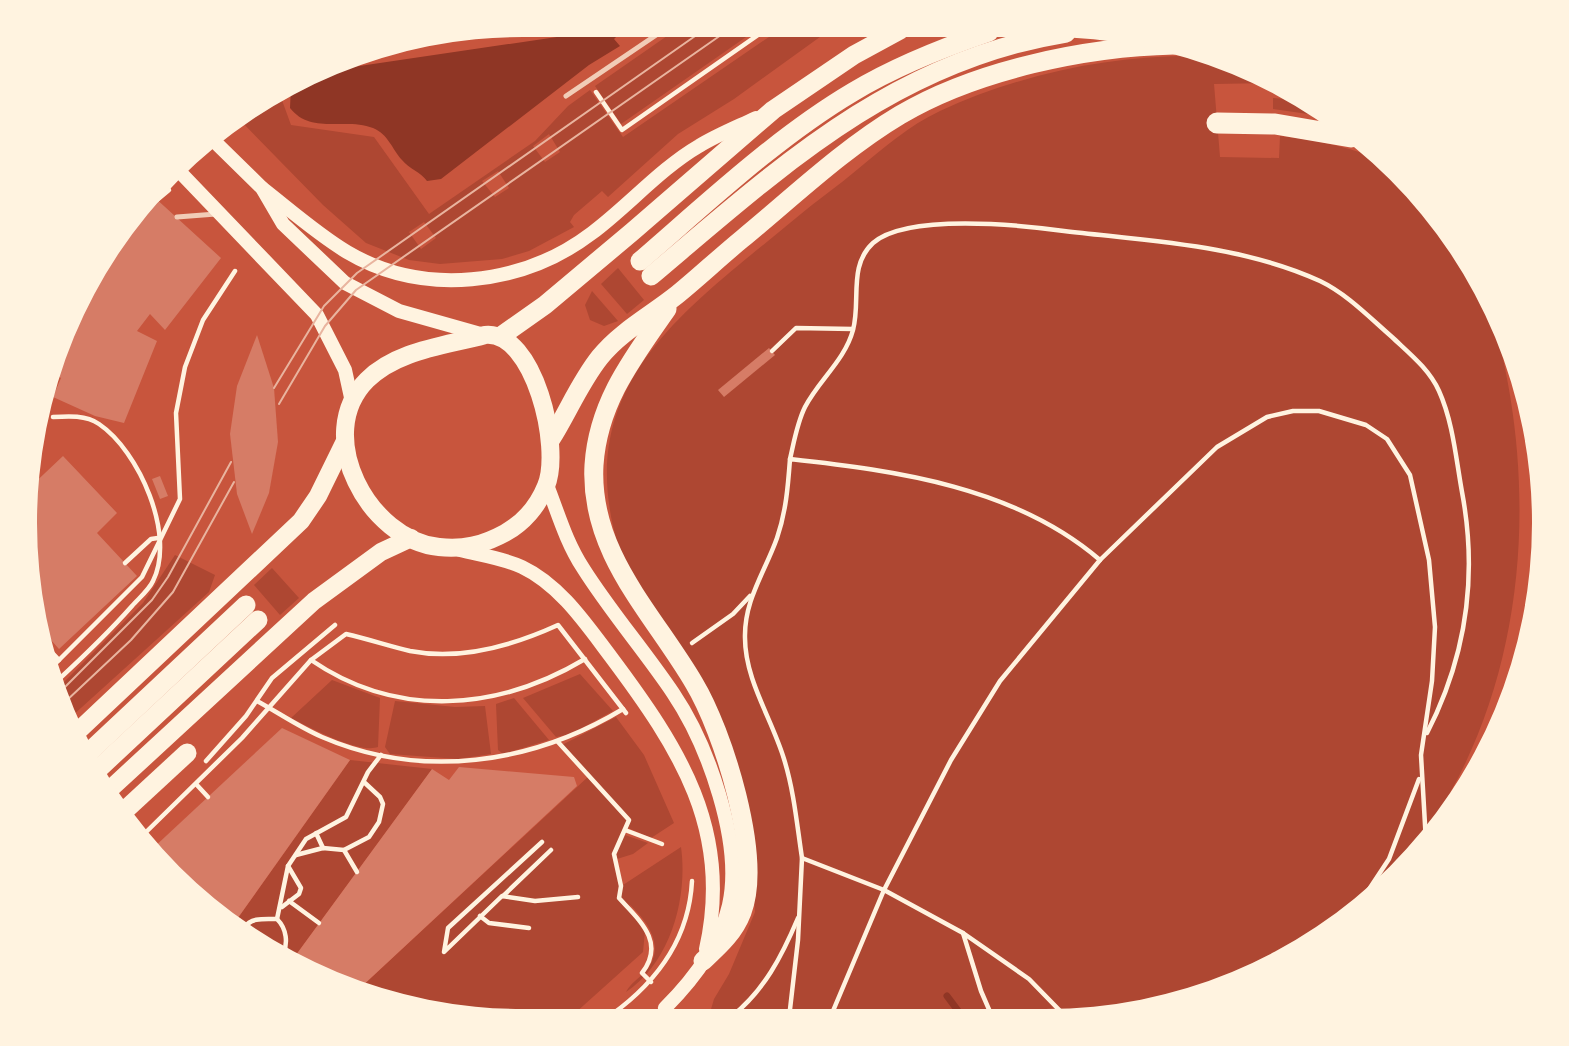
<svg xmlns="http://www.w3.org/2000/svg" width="1569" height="1046" font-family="Poppins,sans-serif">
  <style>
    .green { fill: #ae4732; fill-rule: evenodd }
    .water { fill: #8f3625 }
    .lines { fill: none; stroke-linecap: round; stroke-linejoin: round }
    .stream { stroke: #8f3625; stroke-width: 7 }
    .building { fill: #d67c66 }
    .path { stroke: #fff3e0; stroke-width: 4.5 }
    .service { stroke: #f1ccb7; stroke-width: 5 }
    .secondary { stroke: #fff3e0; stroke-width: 14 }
    .primary { stroke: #fff3e0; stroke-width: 18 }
    .trunk { stroke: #fff3e0; stroke-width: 19 }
    .motorway { stroke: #fff3e0; stroke-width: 21 }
    .tram { stroke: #e9b49f; stroke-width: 2 }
  </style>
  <rect width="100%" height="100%" fill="#c8553d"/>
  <g class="green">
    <polygon points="548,25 588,25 522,36 521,29"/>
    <polygon points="680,27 759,28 621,124 595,86"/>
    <path d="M782,28l49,1 -97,70 -56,35 -70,63 -6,-6 -28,24 -4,7 4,5 -45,24 -27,8 -62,5 -31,-4 -43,-17 -43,-38 -86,-88 9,-8 33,-17 12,33 83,12 55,77 106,-73 33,-35 22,-16 33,47zM549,134l11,18 -15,10 -12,-16zM498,171l11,17 -14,9 -13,-16zM424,222l12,16 -15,11 -12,-17z"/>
    <path d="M1207,56l60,20 9,7 -62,1 6,73 59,1 1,-22c38,4 77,12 111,29 26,14 78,96 93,124 85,258 23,579 -246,694 -98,42 -204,38 -307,37 -74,-1 -148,-3 -222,-4l5,-17 15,-25 26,-62 -7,-104 -130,-263c-48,-162 69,-236 178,-327 20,-17 42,-32 62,-49 27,-22 50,-43 82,-58 82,-38 176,-57 267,-55z"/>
    <polygon points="1273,98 1300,100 1322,116 1273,109"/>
    <polygon points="618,268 644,300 627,314 601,284"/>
    <polygon points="592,291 618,321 604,326 590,320 585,305"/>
    <polygon points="175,555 215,575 209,592 71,717 59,687 143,603"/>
    <polygon points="272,568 299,598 280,615 254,585"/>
    <polygon points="580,674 613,711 571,734 556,737 523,698"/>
    <path d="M332,680l48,18 -2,49c-20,7 -69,-20 -87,-29z"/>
    <polygon points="514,698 549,740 503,754 498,750 496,704"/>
    <polygon points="395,701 455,707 485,706 491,754 458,759 390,754 385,747"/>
    <path d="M616,717l28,38 30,68 -23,15 -23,-10 -3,7 23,8 -15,11 -16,5 6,26 58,-38c7,50 -10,115 -55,145 5,-9 12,-13 19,-20 22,-25 3,-50 -16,-68l16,27 -2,21 -69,62 -148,-2 -67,-23 231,-214 -28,-30z"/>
    <polygon points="350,760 432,769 293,959 324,977 302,970 235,922"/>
  </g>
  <path class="water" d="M604,30l5,5 6,-5 4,4 -5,5 6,7 -31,19 -148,114 -14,2c-6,-9 -18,-12 -25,-21 -10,-11 -14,-26 -29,-32 -27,-11 -62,7 -83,-20l1,-22 28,-14z"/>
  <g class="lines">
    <polyline class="stream" points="947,996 965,1020"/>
  </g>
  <g class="building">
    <polygon points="153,196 221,258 165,330 150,314 137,331 157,341 124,423 95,416 53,397 61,378 57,375 52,378 62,333 128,219"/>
    <polygon points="257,335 274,388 278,442 269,493 252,534 237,494 230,434 237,386"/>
    <polygon points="769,348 775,355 724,397 718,390"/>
    <polygon points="63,456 117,513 97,533 137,576 59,649 34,621 26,491"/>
    <polygon points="160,476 168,496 160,499 152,479"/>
    <polygon points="282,728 350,760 235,922 171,876 151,850"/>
    <polygon points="459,767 574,777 577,786 359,989 324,977 293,959 432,769 449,780"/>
  </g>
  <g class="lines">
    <g class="path">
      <polyline points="596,92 622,130 768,28"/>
      <polyline points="157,200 169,190"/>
      <polyline points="772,351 796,328 853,329"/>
      <path d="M53,417c16,-1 33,-2 46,7 40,27 77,111 54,157 -4,9 -14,17 -21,25 -23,26 -49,51 -75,75"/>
      <path d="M790,459c4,-17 7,-36 15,-52 14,-27 40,-47 48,-77 8,-29 -5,-64 20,-87 34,-30 148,-18 191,-12 84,10 178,14 256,50 27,13 49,36 72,56 18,17 37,32 47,54 14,31 17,68 23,101 16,85 4,165 -35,241"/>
      <polyline points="125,563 151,539 158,538"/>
      <polyline points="42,642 59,660"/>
      <polyline points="692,643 733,614 750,596"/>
      <path d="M311,660c86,59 187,51 274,-1"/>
      <polyline points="52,667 142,577 180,499 176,413 185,367 203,320 235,271"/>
      <path d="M257,701c22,12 42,26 65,36 100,43 210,27 301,-28"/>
      <path d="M558,742l71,78 -15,34 7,32 -2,12c20,22 47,44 23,75l9,9"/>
      <polyline points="206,761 246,716 272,678 335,625"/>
      <polyline points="196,784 208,797"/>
      <polyline points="625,830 662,844"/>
      <polyline points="316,833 323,848"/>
      <path d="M141,837l101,-99 69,-78 35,-26c22,5 43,12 64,17 51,10 102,-5 148,-26l68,88"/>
      <polyline points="542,842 448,928 444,952 502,896 535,901 578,897"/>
      <polyline points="344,850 357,872"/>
      <polyline points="296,855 323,848 344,850 369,837 379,822 383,804 380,797 365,783"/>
      <path d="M802,858c-5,-33 -8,-67 -18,-99 -12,-40 -39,-79 -39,-121 -1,-38 20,-66 32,-100 9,-26 11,-52 13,-79 108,12 225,28 310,101"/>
      <polyline points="503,896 551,850"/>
      <polyline points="289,901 319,923"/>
      <polyline points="282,907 299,894 301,888 288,866"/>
      <polyline points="1354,912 1389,859 1419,779"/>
      <polyline points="480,916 489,923 529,928"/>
      <polyline points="277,919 288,866 306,839 346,817 368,772 381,755"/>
      <path d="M244,928c7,-11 21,-9 33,-9 10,10 11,24 6,37"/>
      <polyline points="963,933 884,890 951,760 1000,681 1100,560 1217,447 1267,417 1293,411 1319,411 1366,425 1387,439 1410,475 1429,560 1435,627 1432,681 1421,755 1426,842"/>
      <path d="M611,1015c46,-33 78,-76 81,-134"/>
      <path d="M731,1017c33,-26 51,-61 67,-99"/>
      <polyline points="789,1018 798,940 802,858 884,890 830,1018"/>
      <polyline points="994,1021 981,991 963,933 1029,979 1068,1019"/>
    </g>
    <g class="service">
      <polyline points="566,96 668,27"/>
      <polyline points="177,217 216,214"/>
    </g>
    <g class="secondary">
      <polyline points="213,140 262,188 283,224 345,283 399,311 484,335"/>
      <polyline points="179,171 317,315 345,370 352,402"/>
      <path d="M262,188c27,21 55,46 85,64 76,45 175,34 245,-19 35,-26 69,-65 107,-87 18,-11 38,-19 57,-28"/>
      <path d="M547,485c11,28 19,57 36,83 27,43 61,82 90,125 35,52 70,150 56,212 -9,40 -36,75 -64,103l5,8"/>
      <path d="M460,550c20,5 43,8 62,17 38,18 64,57 89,90 68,91 122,173 95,292"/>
    </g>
    <g class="primary">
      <path d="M485,335c49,-5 77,113 61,151 -8,20 -23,37 -41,47 -22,12 -42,17 -66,14 -70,-7 -127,-112 -72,-167 30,-30 78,-34 118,-45z"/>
      <polyline points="76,733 301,521 318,496 345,441"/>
      <polyline points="107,792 314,601 381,552 411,538"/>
    </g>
    <g class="trunk">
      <path d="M640,261c66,-57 137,-124 213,-169 43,-26 89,-44 136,-60"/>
      <path d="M651,276c127,-107 242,-215 415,-243"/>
      <path d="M667,309c-35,50 -69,94 -73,156 -5,88 59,148 100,218 29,48 69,174 48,229 -8,21 -23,34 -39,49"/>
      <polyline points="501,336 545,305 632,232 773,110 854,55 900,30"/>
      <path d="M551,439c17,-27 29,-57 49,-82 21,-26 52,-42 78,-63 22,-18 42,-37 64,-55 51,-42 101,-90 158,-124 76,-45 186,-68 274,-70"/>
      <polyline points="85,756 246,605"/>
      <polyline points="93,774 258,620"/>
      <polyline points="122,813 187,753"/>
    </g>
    <polyline class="motorway" points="1217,123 1275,124 1351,137"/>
    <g class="tram">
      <polyline points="274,388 324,306 357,273 708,27"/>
      <polyline points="279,404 325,326 356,290 731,28"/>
      <polyline points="61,691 152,600 168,577 231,462"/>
      <polyline points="65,702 131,640 173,592 234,482"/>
    </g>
  </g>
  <path d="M0 0H1569V1046H0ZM523 37H1046A486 486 0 0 1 1532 523V523A486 486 0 0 1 1046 1009H523A486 486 0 0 1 37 523V523A486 486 0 0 1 523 37Z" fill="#fff3e0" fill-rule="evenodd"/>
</svg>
